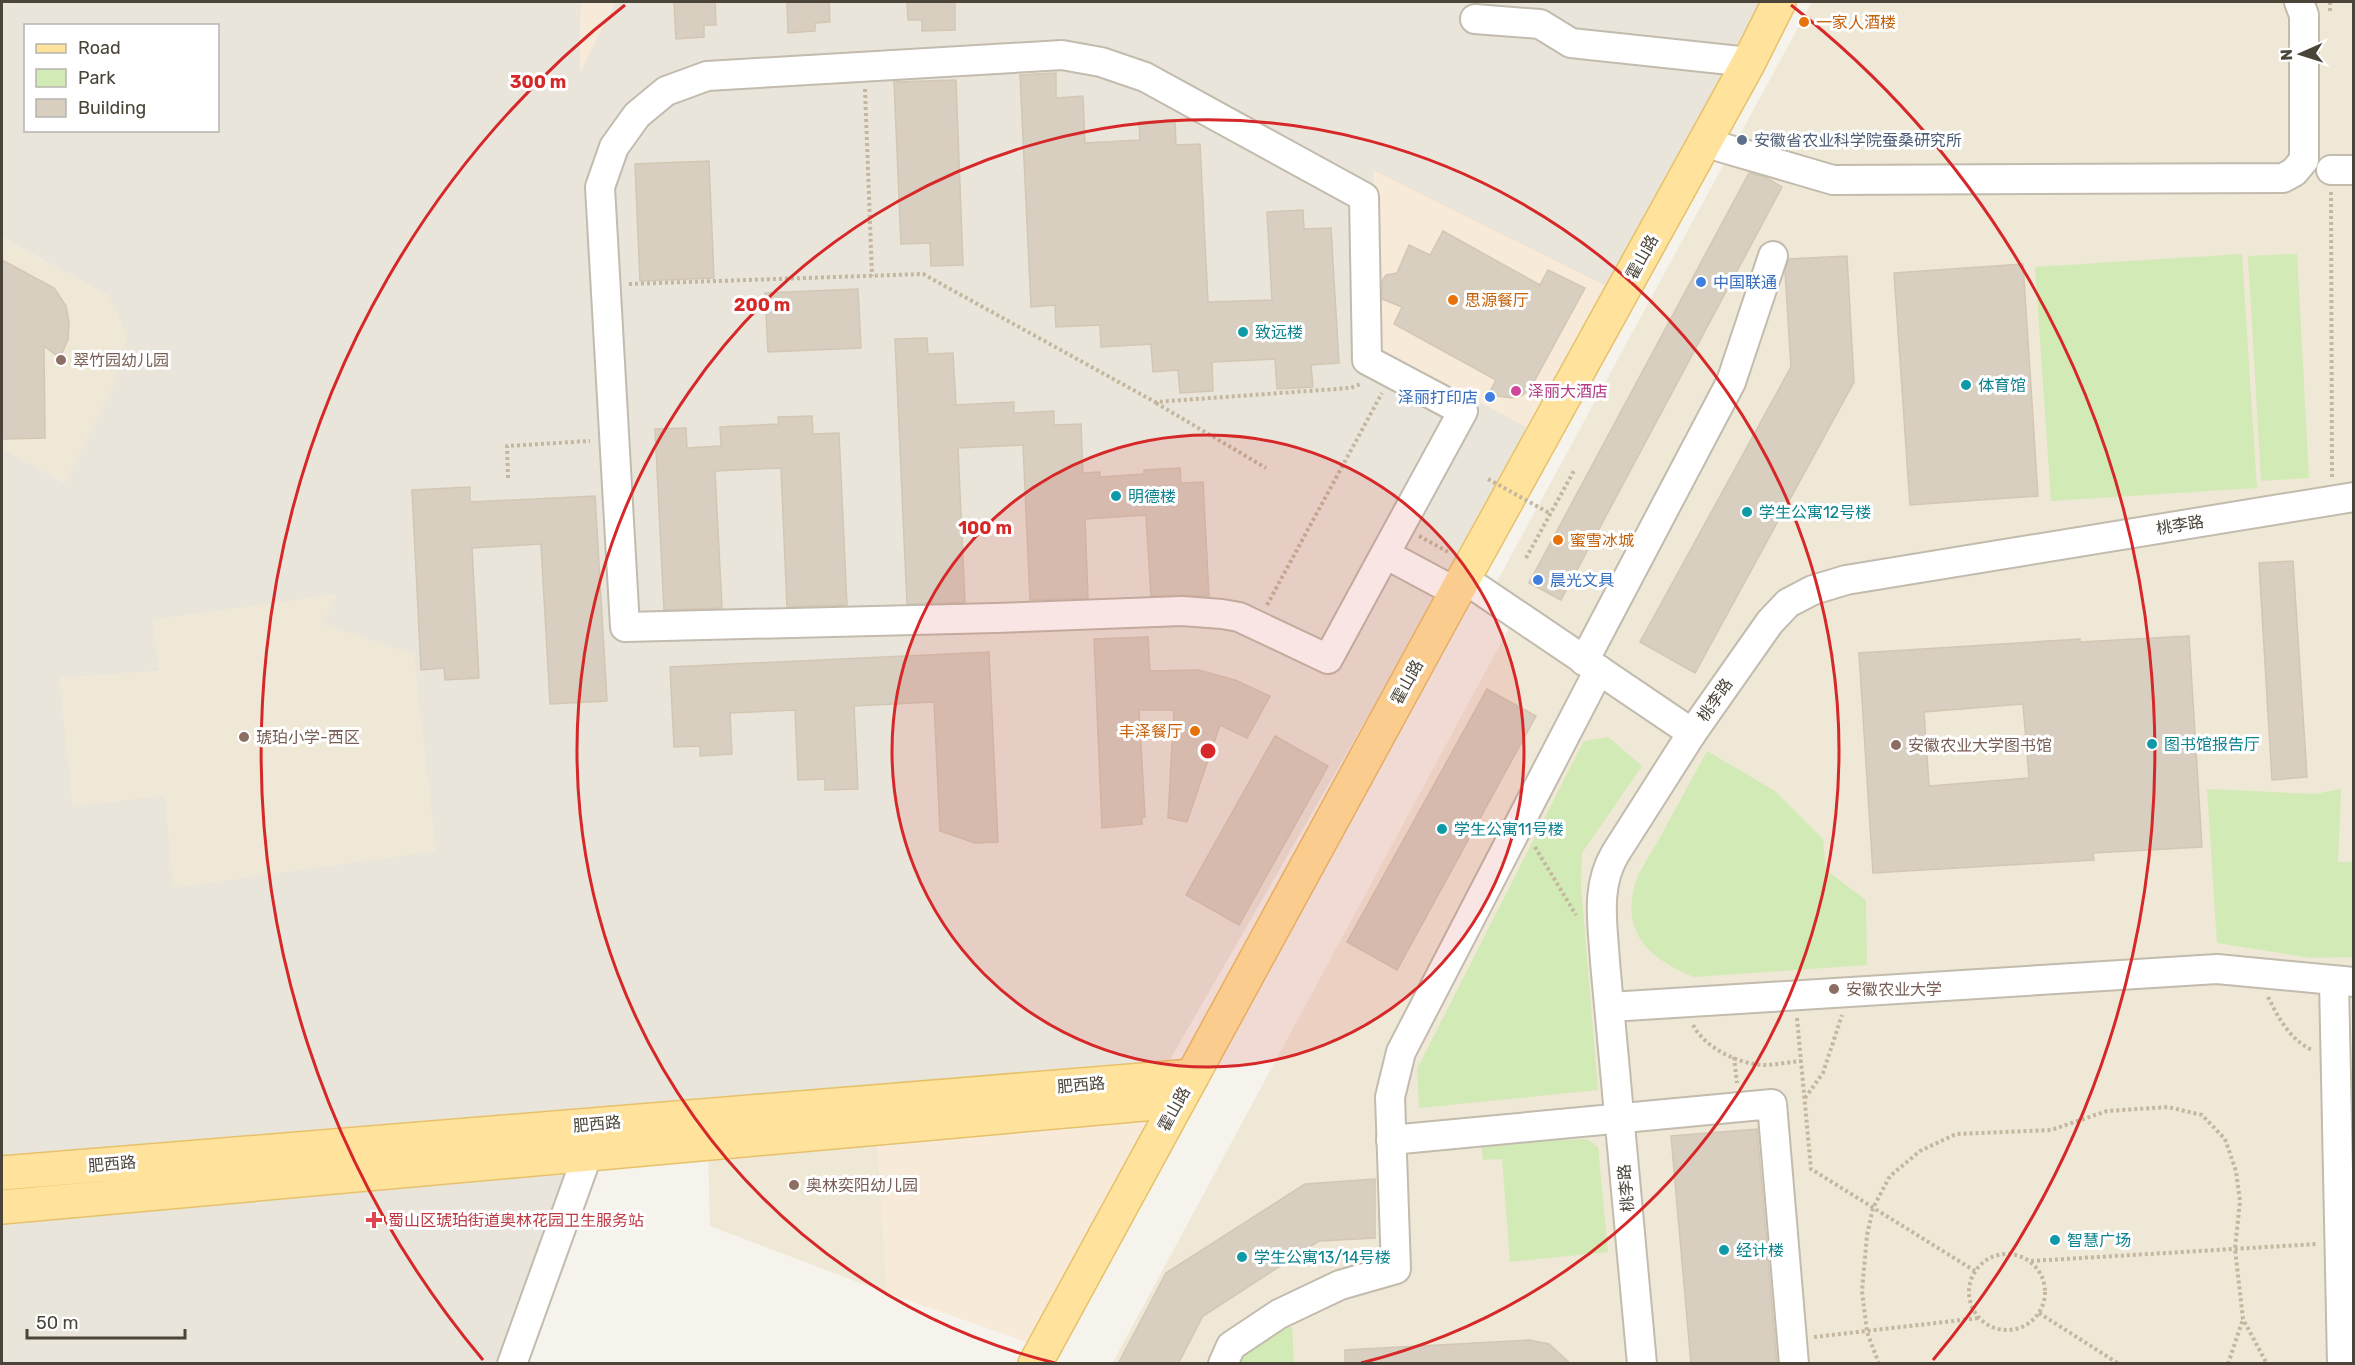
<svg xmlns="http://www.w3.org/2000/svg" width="2355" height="1365" font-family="Rubik,'Noto Sans SC',sans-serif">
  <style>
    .residential { fill: #eae5da; fill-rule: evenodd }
    .commercial { fill: #f7ead8 }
    .education { fill: #efe8d6 }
    .green { fill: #d2eab5 }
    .building { fill: #d8cfc1; stroke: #d3c7b4; stroke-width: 1.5; fill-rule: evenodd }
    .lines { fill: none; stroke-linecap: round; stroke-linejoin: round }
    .minor-casing { stroke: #c2bbae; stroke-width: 32 }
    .major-casing { stroke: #e6c16a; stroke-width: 36 }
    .path { stroke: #c4b79f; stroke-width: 4; stroke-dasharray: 3 3; stroke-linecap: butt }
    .minor { stroke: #fff; stroke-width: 28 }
    .major { stroke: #ffe39c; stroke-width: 33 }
    .path-bridge { stroke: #c4b79f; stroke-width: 4; stroke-dasharray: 3 3; stroke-linecap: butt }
    .ring { fill: none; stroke: #d62828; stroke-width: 3 }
    .food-dot { fill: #e8710a; stroke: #fff; stroke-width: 2 }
    .service-dot { fill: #5c6f8a; stroke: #fff; stroke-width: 2 }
    .shop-dot { fill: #3f7fe0; stroke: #fff; stroke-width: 2 }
    .culture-dot { fill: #0f9aa8; stroke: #fff; stroke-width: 2 }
    .education-dot { fill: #8d6e63; stroke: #fff; stroke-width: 2 }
    .hotel-dot { fill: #d1479c; stroke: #fff; stroke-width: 2 }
    .health-dot { fill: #e0444e; stroke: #fff; stroke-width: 2 }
    .labels { text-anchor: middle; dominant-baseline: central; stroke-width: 6; stroke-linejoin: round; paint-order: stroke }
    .food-label { font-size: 16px; fill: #c56008; stroke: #fff; text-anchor: start }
    .service-label { font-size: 16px; fill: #4e5e75; stroke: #fff; text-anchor: start }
    .street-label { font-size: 16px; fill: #4b4439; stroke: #fff }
    .shop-label { font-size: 16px; fill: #366cbe; stroke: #fff; text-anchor: start }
    .culture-label { font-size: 16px; fill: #0d838f; stroke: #fff; text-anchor: start }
    .education-label { font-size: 16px; fill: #785e54; stroke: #fff; text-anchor: start }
    .hotel-label { font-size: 16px; fill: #b23c85; stroke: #fff; text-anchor: start }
    .health-label { font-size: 16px; fill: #be3a42; stroke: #fff; text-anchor: start }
    .centre { fill: #d62828; stroke: #fff; stroke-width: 3 }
    .ring-label { font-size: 18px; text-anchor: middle; font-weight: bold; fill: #d62828; stroke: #fff; stroke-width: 6; stroke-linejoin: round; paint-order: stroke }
  </style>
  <rect width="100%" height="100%" fill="#f6f3ec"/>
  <g class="residential">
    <path d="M2,2h579l-1,69 35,-69h1164l-612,1063 -1165,108v-725l63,35 45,-186 -108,-60zM26,26h192v104h-192zM336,595l-15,29 -248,182 -13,-128 99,-7 -6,-51z"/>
    <polygon points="588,1154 512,1363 2,1363 2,1207"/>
  </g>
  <g class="commercial">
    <polygon points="581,2 615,2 580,73"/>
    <polygon points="1373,170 1610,288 1532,430 1382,350"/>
    <polygon points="1177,1101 1044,1348 887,1293 876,1128"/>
  </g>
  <g class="education">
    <polygon points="1812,2 2353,2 2353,1363 1112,1364 1516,615 1488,598"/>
    <polygon points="2,237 110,297 127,335 114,385 65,483 2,448"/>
    <polygon points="337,594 322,624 414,655 436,851 173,888 165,796 73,806 59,678 159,671 153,620"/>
    <polygon points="876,1128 887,1293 710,1226 708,1143"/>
  </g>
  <g class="green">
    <polygon points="2242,254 2257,488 2051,501 2035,267"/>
    <polygon points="2297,254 2309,478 2261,481 2248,256"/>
    <polygon points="1608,737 1642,766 1582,853 1581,886 1598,1090 1419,1108 1417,1069 1574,760 1584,741"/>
    <path d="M1707,751l68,40 48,48 3,31 40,30 1,65 -173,12c-43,-18 -73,-42 -59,-93 5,-16 18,-33 26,-48 15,-29 31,-57 46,-85z"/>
    <polygon points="2207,789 2315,794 2341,789 2338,862 2353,862 2353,957 2311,958 2217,943"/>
    <polygon points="1587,1139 1598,1147 1608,1252 1510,1262 1502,1159 1483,1160 1481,1144"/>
    <polygon points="1292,1327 1294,1363 1232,1364 1271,1331"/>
  </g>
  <g class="building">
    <polygon points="674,2 715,2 716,25 704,25 704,37 676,39"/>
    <polygon points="787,2 829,2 830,22 815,23 815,31 788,33"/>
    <polygon points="907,2 955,2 955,30 922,31 922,20 908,20"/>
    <polygon points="1056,73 1056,98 1083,96 1085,143 1140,140 1139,122 1175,120 1176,145 1200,144 1208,302 1272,300 1267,212 1303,210 1304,229 1331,228 1339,363 1311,365 1313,387 1277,389 1275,359 1212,362 1213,391 1180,393 1178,370 1153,372 1151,344 1101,347 1100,325 1056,327 1055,305 1031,307 1020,75"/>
    <polygon points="956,80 963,265 931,266 930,243 901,244 894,82"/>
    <polygon points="709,161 714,278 640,281 635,164"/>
    <polygon points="1749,173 1765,177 1782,187 1561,600 1529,583"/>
    <polygon points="1443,231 1540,285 1548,270 1585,288 1530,389 1521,396 1512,398 1488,395 1496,380 1394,324 1402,307 1382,299 1382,281 1386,275 1397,273 1409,245 1430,255"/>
    <polygon points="1847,256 1854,382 1695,673 1640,642 1791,367 1785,271 1789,259"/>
    <polygon points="2,260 54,288 66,306 69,322 68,339 60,358 44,346 45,438 2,439"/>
    <polygon points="2023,264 2038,496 1910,505 1894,273"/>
    <polygon points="858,289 861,348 768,352 765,293"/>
    <polygon points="927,338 928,354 953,353 956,405 1014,402 1014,413 1054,411 1054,425 1081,424 1083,473 1100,472 1100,477 1144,474 1144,470 1180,468 1181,483 1203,482 1209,596 1151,596 1146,515 1085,519 1088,598 1030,600 1023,445 958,448 965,602 907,604 895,339"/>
    <polygon points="812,416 813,434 839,433 847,605 787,607 781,468 715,471 722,608 664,610 655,429 686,428 687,448 721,446 720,427 779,424 778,417"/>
    <polygon points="470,487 470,502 595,496 607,701 550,704 541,544 472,548 479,678 445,680 444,668 421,670 412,490"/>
    <polygon points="2293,561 2307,777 2272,780 2259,563"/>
    <path d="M2189,636l13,211 -109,6 1,7 -221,13 -14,-220 221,-14v3zM2023,704l6,74 -100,8 -5,-74z"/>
    <polygon points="1148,637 1150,671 1198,670 1235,680 1270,696 1247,738 1220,725 1187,822 1168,818 1174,710 1139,710 1145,817 1142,817 1142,824 1102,828 1094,639"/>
    <polygon points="989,652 998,842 975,843 940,831 934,702 854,706 858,789 825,790 825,779 798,780 795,710 730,713 732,754 700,756 700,746 674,747 670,667"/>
    <polygon points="1487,689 1536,716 1397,970 1347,942"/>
    <polygon points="1275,736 1328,766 1239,925 1186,895"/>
    <polygon points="1757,1129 1777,1364 1691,1364 1671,1136"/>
    <polygon points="1375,1179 1375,1238 1319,1241 1203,1316 1178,1364 1118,1364 1166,1273 1305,1184"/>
    <polygon points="1529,1340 1549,1344 1571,1364 1345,1364 1345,1350"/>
  </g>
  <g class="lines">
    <g class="minor-casing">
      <g id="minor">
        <polyline points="1475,19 1540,24 1571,43 1749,62"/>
        <polyline points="1720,147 1833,180 2283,178 2294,172 2304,160 2304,15 2299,2"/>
        <polyline points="2331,170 2354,170"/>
        <polyline points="1385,554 1328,659 1239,617 1222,614 1182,611 995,618 625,627 600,187 614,147 637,115 666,91 707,76 1062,55 1101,62 1145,77 1364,197 1367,360 1463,411 1385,554 1456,592"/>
        <polyline points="1479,589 1692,733"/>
        <polyline points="1584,661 1731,382 1773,256"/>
        <polyline points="2334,981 2342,1364"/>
        <polyline points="1610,1007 2217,969 2354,982"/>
        <polyline points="1391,1140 1772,1104 1794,1364"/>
        <polyline points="512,1364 595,1134"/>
        <polyline points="1223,1364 1231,1346 1279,1314 1340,1285 1396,1269 1390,1097 1401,1052 1599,670"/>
        <path d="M1642,1364l-37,-402c-2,-37 -10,-74 10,-108l77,-121 78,-111 18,-19 25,-13 33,-10 508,-83"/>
      </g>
    </g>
    <g class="major-casing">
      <g id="major">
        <polyline points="2,1173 1192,1076"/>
        <polyline points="2,1207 1177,1101"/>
        <polyline points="1035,1364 1464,578 1749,62 1779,2"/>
      </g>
    </g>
    <g class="path">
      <polyline points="2330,2 2330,13"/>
      <polyline points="865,89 872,276"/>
      <polyline points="2331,192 2332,478"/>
      <polyline points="629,284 923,274 1155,402 1350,388 1361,384"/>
      <polyline points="1156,403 1266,468"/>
      <polyline points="508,478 507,446 590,441"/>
      <polyline points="1419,536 1450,553"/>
      <polyline points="1526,558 1575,469"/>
      <polyline points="1267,605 1382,393"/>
      <polyline points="1535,847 1576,915"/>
      <path d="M2268,997c10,20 22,43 44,53"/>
      <polyline points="1797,1018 1811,1169 1975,1271"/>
      <path d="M1693,1025c12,23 45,39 71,40 12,0 25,-3 37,-4"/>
      <polyline points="1734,1057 1737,1083"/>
      <polyline points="1805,1098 1823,1073 1842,1015"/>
      <circle cx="2007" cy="1292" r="38"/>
      <polyline points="2031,1261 2317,1244"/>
      <polyline points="2039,1313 2119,1364"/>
      <polyline points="1814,1337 1979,1318"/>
      <polyline points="1879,1364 1867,1332 1862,1291 1867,1235 1873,1208 1890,1176 1920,1151 1956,1134 2051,1130 2107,1111 2168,1107 2202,1115 2225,1139 2236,1171 2240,1201 2235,1249 2243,1319 2267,1364"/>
      <polyline points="2228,1364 2243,1319"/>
    </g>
    <use href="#minor" class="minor"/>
    <use href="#major" class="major"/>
    <polyline class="path-bridge" points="1488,479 1551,514"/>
  </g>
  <circle cx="1208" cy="751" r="316" fill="#d62828" fill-opacity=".12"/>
  <g class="ring">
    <circle cx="1208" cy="751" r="316"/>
    <path d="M1055 1363A631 631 0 1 1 1361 1363"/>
    <path d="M483 1360A947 947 0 0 1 625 5M1791 5A947 947 0 0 1 1933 1360"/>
  </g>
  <g class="food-dot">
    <circle cx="1804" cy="22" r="6"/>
    <circle cx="1453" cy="300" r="6"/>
    <circle cx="1558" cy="540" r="6"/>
    <circle cx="1195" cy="731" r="6"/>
  </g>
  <circle class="service-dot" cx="1742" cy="140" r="6"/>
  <g class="shop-dot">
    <circle cx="1701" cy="282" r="6"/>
    <circle cx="1490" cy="397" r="6"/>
    <circle cx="1538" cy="580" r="6"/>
  </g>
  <g class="culture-dot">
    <circle cx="1243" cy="332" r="6"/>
    <circle cx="1966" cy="385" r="6"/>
    <circle cx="1116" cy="496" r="6"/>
    <circle cx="1747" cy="512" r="6"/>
    <circle cx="2152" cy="744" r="6"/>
    <circle cx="1442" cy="829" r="6"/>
    <circle cx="2055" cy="1240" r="6"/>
    <circle cx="1724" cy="1250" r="6"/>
    <circle cx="1242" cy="1257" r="6"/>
  </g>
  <g class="education-dot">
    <circle cx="61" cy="360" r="6"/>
    <circle cx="244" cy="737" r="6"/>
    <circle cx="1896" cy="745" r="6"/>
    <circle cx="1834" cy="989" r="6"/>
    <circle cx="794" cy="1185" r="6"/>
  </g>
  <circle class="hotel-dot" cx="1516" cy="391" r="6"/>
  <path class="health-dot" d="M371 1211h6v6h6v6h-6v6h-6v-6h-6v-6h6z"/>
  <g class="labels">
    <g class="food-label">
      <text x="1816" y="22">一家人酒楼</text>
      <text x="1465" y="300">思源餐厅</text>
      <text x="1570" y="540">蜜雪冰城</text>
      <text x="1183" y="731" text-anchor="end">丰泽餐厅</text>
    </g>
    <g class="service-label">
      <text x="1754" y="140">安徽省农业科学院蚕桑研究所</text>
    </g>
    <g class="street-label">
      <text transform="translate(1642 257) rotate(-61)">霍山路</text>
      <text transform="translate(2180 525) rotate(-9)">桃李路</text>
      <text transform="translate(1407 682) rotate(-61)">霍山路</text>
      <text transform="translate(1715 700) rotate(-55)">桃李路</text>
      <text transform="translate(1081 1085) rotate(-5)">肥西路</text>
      <text transform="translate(1174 1109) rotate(-61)">霍山路</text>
      <text transform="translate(597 1124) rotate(-5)">肥西路</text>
      <text transform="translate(112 1164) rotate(-5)">肥西路</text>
      <text transform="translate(1626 1188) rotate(-95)">桃李路</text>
    </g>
    <g class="shop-label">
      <text x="1713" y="282">中国联通</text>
      <text x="1478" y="397" text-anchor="end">泽丽打印店</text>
      <text x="1550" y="580">晨光文具</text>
    </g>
    <g class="culture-label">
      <text x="1255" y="332">致远楼</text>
      <text x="1978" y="385">体育馆</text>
      <text x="1128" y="496">明德楼</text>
      <text x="1759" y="512">学生公寓12号楼</text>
      <text x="2164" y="744">图书馆报告厅</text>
      <text x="1454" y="829">学生公寓11号楼</text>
      <text x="2067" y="1240">智慧广场</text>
      <text x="1736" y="1250">经计楼</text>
      <text x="1254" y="1257">学生公寓13/14号楼</text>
    </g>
    <g class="education-label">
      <text x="73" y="360">翠竹园幼儿园</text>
      <text x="256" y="737">琥珀小学-西区</text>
      <text x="1908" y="745">安徽农业大学图书馆</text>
      <text x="1846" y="989">安徽农业大学</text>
      <text x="806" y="1185">奥林奕阳幼儿园</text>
    </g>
    <g class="hotel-label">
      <text x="1528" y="391">泽丽大酒店</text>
    </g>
    <g class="health-label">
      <text x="388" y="1220">蜀山区琥珀街道奥林花园卫生服务站</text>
    </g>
  </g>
  <circle cx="1208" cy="751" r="9" class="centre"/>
  <g class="ring-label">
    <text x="538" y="88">300 m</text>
    <text x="762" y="311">200 m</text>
    <text x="985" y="534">100 m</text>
  </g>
  <rect width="2355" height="1365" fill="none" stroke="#4b4439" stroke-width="6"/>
  <rect x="24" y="24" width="195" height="108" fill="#ffffff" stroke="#b7b4b0" stroke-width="1.5"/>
  <rect x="36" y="44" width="30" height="9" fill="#ffe39c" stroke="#b7b4b0" stroke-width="1.5"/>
  <text x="78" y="54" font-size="18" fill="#4b4439">Road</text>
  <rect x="36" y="69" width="30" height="18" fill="#d2eab5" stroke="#b7b4b0" stroke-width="1.5"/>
  <text x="78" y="84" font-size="18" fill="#4b4439">Park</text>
  <rect x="36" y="99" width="30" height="18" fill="#d8cfc1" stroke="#b7b4b0" stroke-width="1.5"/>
  <text x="78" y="114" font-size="18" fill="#4b4439">Building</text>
  <g transform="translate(2301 54) rotate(267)" stroke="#ffffff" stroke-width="4.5" paint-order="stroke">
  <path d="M0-4.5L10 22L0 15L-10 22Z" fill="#4b4439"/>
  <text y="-9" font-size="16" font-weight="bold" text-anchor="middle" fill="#4b4439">N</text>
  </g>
  <path d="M27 1329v9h158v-9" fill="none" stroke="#4b4439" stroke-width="3"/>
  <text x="36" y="1329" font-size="18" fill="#4b4439" stroke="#ffffff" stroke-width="4.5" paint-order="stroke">50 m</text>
</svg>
